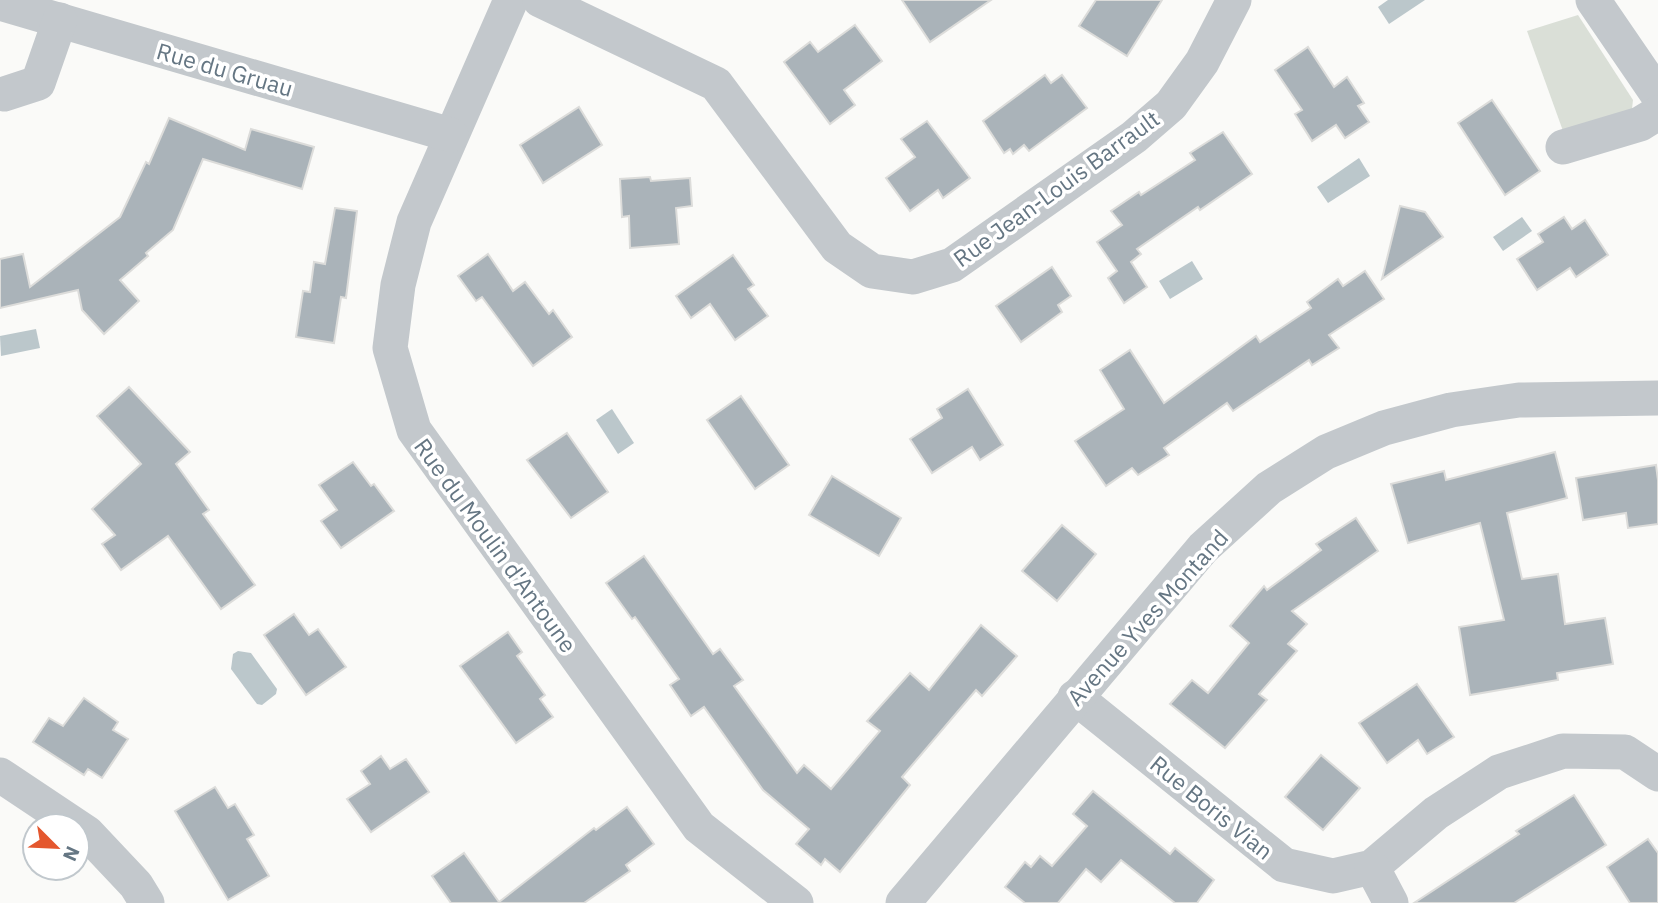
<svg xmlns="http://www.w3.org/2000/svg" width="1658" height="903" font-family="'IBM Plex Sans',sans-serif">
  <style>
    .green { fill: #dadfd7 }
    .water { fill: #bbc7cb }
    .building { fill: #aab3b9; stroke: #dcdcda; stroke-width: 2 }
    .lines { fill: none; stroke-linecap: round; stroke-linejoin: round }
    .street { stroke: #c3c8cc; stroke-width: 35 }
    .labels { text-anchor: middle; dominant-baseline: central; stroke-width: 7; stroke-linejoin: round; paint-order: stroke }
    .street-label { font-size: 23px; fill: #657683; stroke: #fff }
  </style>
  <rect width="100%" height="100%" fill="#fafaf8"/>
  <polygon class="green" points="1578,15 1633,100 1632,109 1563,131 1527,31"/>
  <g class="water">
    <polygon points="1388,0 1425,0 1389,24 1378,7"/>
    <polygon points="1359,158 1370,176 1328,203 1317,187"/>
    <polygon points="1522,217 1532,231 1503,251 1493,237"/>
    <polygon points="1192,261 1203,279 1170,299 1159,281"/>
    <polygon points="36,329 40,348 1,356 0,336"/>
    <polygon points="612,409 634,443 618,454 596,420"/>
    <polygon points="238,651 251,653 277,689 276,694 262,705 257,704 231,669 233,654"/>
  </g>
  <g class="building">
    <polygon points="902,0 991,0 930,42"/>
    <polygon points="1096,0 1162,0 1127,56 1079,26"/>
    <polygon points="855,25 882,61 844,90 855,105 830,124 784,62 810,42 818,52"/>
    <polygon points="1308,47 1334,87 1347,77 1364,103 1358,106 1369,122 1345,138 1336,125 1312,141 1295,114 1302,110 1275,70"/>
    <polygon points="1045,75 1051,83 1062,75 1087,108 1029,151 1024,145 1013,154 1010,149 1004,153 983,121"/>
    <polygon points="1492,100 1540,171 1505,195 1458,123"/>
    <polygon points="579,107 602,145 543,183 520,145"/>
    <polygon points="169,118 245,150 251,129 314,147 302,189 203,159 173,230 146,253 148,256 120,280 139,301 104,334 82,310 78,290 0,308 0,259 23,254 30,287 120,217 146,162 149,164"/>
    <polygon points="927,121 970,178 943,198 938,190 910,211 886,178 915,157 901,139"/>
    <polygon points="1223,132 1252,174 1200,210 1198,207 1137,249 1141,254 1131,262 1147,287 1124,303 1108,278 1117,271 1097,242 1122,225 1111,211 1139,192 1141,195 1195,160 1190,153"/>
    <polygon points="650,177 651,181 690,178 692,206 676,208 679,244 630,248 629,216 622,217 620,179"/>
    <polygon points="1400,206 1425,212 1443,237 1382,279"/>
    <polygon points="335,208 357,211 346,298 341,297 334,343 296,337 303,291 310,292 314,262 325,264"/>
    <polygon points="1564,217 1572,229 1585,220 1608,255 1576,277 1570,268 1537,290 1517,259 1543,242 1538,234"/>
    <polygon points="488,254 513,291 525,282 549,314 553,310 572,337 533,366 482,297 476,301 458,276"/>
    <polygon points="733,255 754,285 748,289 768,316 735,340 710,304 691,318 676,296"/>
    <polygon points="1052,267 1071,296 1058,305 1062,312 1021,342 996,306"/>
    <polygon points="1365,271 1384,299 1329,335 1339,348 1312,365 1309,360 1233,411 1227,403 1164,448 1169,455 1138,475 1132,468 1106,486 1075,441 1124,409 1100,370 1130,350 1164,403 1256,336 1260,342 1311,308 1307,302 1338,279 1343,286"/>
    <polygon points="129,387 190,452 176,464 209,510 203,514 255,585 221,609 168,536 121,570 102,544 115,535 92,509 141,464 97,416"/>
    <polygon points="968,389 1003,445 980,460 972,447 932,473 910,439 942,418 937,409"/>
    <polygon points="741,396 789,465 755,489 707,420"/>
    <polygon points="567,433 608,492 571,518 527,460"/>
    <polygon points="1555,452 1567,498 1507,513 1522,579 1558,574 1565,624 1605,618 1613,664 1557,673 1558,680 1470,695 1459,627 1504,620 1480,523 1408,543 1391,484 1444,471 1446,480"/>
    <polygon points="353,462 371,486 374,484 394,511 341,548 321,521 337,510 319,485"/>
    <polygon points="1656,465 1658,480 1658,524 1628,528 1626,513 1583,520 1576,478"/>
    <polygon points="832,476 901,518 879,556 809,515"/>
    <polygon points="1356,518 1378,551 1292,611 1307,624 1288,644 1297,651 1259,694 1267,700 1225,748 1170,704 1192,680 1208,693 1249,643 1230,626 1264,586 1267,590 1321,550 1316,544"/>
    <polygon points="1062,525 1096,554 1057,601 1022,571"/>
    <polygon points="644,556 713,654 720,649 743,680 734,686 797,773 804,765 831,789 880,731 867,721 910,673 929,690 981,625 1017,656 982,696 976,690 902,777 910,785 840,872 825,859 821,865 796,844 809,829 763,790 704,707 691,716 670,685 679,679 635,617 632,619 606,583"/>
    <polygon points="294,614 309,635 318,629 346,667 306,695 264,635"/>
    <polygon points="508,632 522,652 517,656 545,695 540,699 553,717 516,743 460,666"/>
    <polygon points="1417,684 1454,737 1427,754 1418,740 1387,763 1359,723"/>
    <polygon points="84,698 118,722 113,730 128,739 102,778 88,769 84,775 33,742 49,718 63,726"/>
    <polygon points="1321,755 1360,788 1323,830 1285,797"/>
    <polygon points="381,756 390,769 406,759 429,792 371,832 347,799 370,784 361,771"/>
    <polygon points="215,787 228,808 235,804 254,835 247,839 269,876 228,900 175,811"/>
    <polygon points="1093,791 1170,854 1175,848 1214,880 1197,903 1175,903 1121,860 1101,882 1086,869 1058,903 1025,903 1005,887 1025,862 1031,867 1040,856 1052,866 1087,826 1073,814"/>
    <polygon points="1574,795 1606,845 1514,903 1414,903 1519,834 1516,831"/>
    <polygon points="627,807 654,844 626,865 630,871 584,903 451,903 432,876 464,853 499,902 594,828 596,830"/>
    <polygon points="1648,839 1658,853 1658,903 1630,903 1607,867"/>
  </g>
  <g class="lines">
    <g class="street">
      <polyline points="511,0 414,222 398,285 390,348 414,430 699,827 796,903"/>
      <polyline points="540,0 716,84 837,247 872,271 913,277 952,265 1134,137 1171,105 1202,62 1234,0"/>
      <polyline points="1593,0 1658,95"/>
      <polyline points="0,3 451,135"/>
      <polyline points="4,94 38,83 60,20"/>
      <polyline points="1563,147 1640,124 1658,113"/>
      <polyline points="1075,697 1284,865 1333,876 1372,867 1436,813 1499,772 1563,751 1625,752 1658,774"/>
      <polyline points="0,775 87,833 136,885 147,903"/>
      <polyline points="1372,867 1391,903"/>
      <polyline points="903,903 1203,548 1269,488 1326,452 1384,428 1451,410 1519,400 1658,398"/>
    </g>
  </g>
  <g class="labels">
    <g class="street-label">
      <text transform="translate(225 69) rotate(16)">Rue du Gruau</text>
      <text transform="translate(1056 188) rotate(-36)">Rue Jean-Louis Barrault</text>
      <text transform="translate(496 545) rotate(54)">Rue du Moulin d'Antoune</text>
      <text transform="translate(1147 617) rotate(-48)">Avenue Yves Montand</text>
      <text transform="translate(1212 807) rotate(39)">Rue Boris Vian</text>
    </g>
  </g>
  <g transform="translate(56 847) rotate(114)"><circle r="33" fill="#ffffff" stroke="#c1c8cd" stroke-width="2"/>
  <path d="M0-5L12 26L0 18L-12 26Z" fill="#e4572e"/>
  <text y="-10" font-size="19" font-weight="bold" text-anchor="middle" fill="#657683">N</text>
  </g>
</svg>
